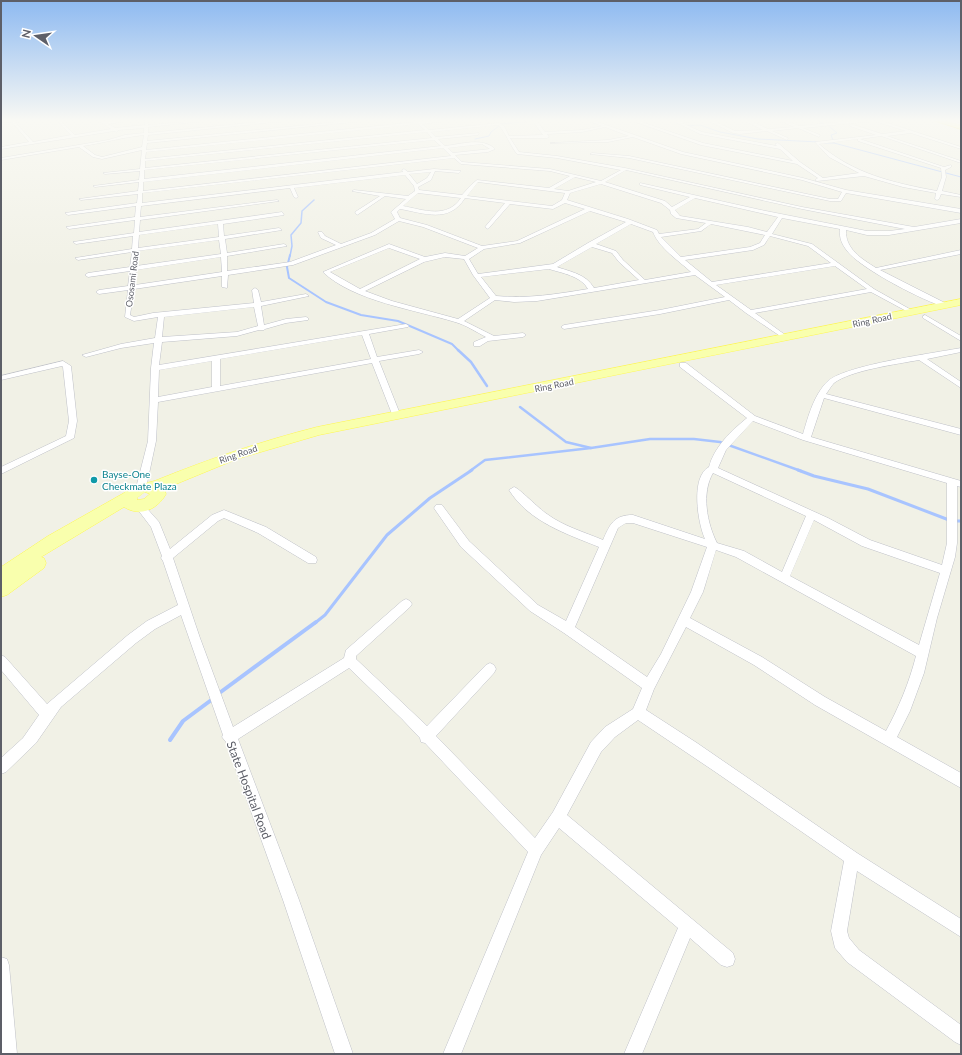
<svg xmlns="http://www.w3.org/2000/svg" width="962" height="1055" font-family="Lato,sans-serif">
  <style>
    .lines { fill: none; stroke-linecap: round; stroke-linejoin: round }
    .stream-far5 { stroke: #a8c4ff; stroke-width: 1 }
    .stream-far4 { stroke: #a8c4ff; stroke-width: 1.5 }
    .stream-far3 { stroke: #a8c4ff; stroke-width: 2 }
    .stream-far2 { stroke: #a8c4ff; stroke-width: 2.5 }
    .stream-far1 { stroke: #a8c4ff; stroke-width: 3 }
    .stream { stroke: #a8c4ff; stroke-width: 4 }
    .street-casing { stroke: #bfc1c8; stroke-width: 1 }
    .primary-casing { stroke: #fff851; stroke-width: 1 }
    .highway-casing { stroke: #f7e500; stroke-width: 1 }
    .street { fill: #fff; fill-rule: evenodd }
    .primary { fill: #f9ffad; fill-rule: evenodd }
    .highway { fill: #fffd8f; fill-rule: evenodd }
    .culture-dot { fill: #0f9aa8; stroke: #fff; stroke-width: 1.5 }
    .labels { text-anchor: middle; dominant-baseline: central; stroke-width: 3; stroke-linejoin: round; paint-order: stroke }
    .far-street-label { font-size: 9px; fill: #5d5f68; stroke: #fff }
    .culture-label { font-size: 10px; fill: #0d838f; stroke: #fff; text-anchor: start }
    .near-street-label { font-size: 12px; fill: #5d5f68; stroke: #fff }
  </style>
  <rect width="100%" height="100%" fill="#f1f1e6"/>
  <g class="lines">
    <g class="stream-far5">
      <polyline points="550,120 587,120"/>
      <polyline points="668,120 680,124"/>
      <polyline points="816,120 824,124"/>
      <polyline points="501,124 541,120"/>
      <polyline points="685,126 700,125 720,132 758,139 819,142"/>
      <polyline points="830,127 837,133 831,135 834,143"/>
      <polyline points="475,139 489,136 491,132 499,126"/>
      <polyline points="825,143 834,143 961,177"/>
    </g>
    <polyline class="stream-far4" points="290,256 292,246 291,235 301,223 302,211 314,200"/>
    <polyline class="stream-far3" points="290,255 287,267 289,278 326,302 361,315 398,321 452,344 459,351"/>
    <g class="stream-far2">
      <polyline points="458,350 471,362 487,386"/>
      <polyline points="520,407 566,442 591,448 650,439 694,439 720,442 801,471"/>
      <polyline points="470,471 485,460 591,448"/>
    </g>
    <g class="stream-far1">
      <polyline points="798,470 814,476 868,489 949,520"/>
      <polyline points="955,521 961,521"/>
      <polyline points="315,623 325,615 387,535 430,498 472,470"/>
    </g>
    <g class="stream">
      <polyline points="218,694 316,622"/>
      <polyline points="170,740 183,721 214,698"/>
    </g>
    <g class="street-casing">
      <g id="street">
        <path d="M1,120h35l-21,2 18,20 38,-7 -15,-15h4l15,15 36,-6 -13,-9 7,2 28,-2 -25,4 7,4 30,-3v-5h4l-1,5 65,-5 -65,7v6l130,-13h16l-146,15 -1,6 210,-21h16l-226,23 -1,7 270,-28 -2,-2 6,2 33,-2 -31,4 7,6 70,-7 5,3 5,10 34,-1 -11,-15h4l9,12 37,-2 20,-4 -16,-6h6l91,32 120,26 43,12 115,19v4l-115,-20 -5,8h-11l-201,-43 -39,-4 2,-1 37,3 201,43h8l4,-7 -40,-12 -121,-26 -48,-17 -25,5 -58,1 58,-3 21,-4 -24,-9 -23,5 -35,2 2,3 -2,1h-37l9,14 38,4 68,12 177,39 112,20 47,-8v4l-72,12h-22l-21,-5c-1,19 16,29 30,38l85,-18v4l-81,16 67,34v2l-2,1c-22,-6 -83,-38 -97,-55 -6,-7 -9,-14 -8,-23l-58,-11 -10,16 40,10 62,45 41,23 -5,1 -39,-21 -116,21 33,24v2l-2,1 -40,-27 -17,-13 -69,14 -96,15 -3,-2 3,-2 96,-15 65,-13 -30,-22 -158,26 -23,1 -19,-2 -31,21 30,15 29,-3 3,2 -3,2 -35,4 -8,5h-6v-4l12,-5c-10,-5 -20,-12 -31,-15 -39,-12 -102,-21 -132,-50l66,-28 36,13 20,-4 20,3 13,-8 -55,-21 -24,-6 -24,14 -82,30 -65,10 -1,13 -5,-1v-11l-88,13 -4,26 4,2 19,-4 101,-10 -2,-13 3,-2 3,2 3,12 45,-8 3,2 -48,10 3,19 22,-6 20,-2 2,1v2l-22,3 -21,6 -1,1h-5l-22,6 -75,6 -3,23 247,-41 3,2 -1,1 -39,7 8,23 42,-7 4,2 -4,2 -40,7 21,53 -4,3 -4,-3 -20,-51 -214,39 -2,39 -10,47 -5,3 -5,-3 12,-47 3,-73 3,-25 -33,5 -35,9 -4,-2 39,-11 34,-6 3,-21 -24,4 -9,-4 3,-27 -29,4 -3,-2 3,-2 29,-4 2,-15 -42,6 -3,-2 3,-2 42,-6 2,-15 -54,8 -3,-2 57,-9 1,-13 -57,8 -3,-2 61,-9 1,-13 -66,9 -3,-2 69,-10 1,-11 -68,9 -3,-2 72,-10 1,-9 -57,6 -2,-1 59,-8 1,-9 -44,5 -2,-1 46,-6 1,-9 -35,3 -2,-1 37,-4 2,-19 -40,9 -9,-2 -14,-10 -78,13v-2l107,-18 17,-5 19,-2v-5l-26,2 -1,2 -3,-1 -113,18v-2l28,-5 -17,-20h-11zM418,124l7,6 -280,29 1,-7zM498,125c6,4 13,22 19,29l40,4 64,12 -20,11 -51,-12 -88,-7 -7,-7 33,-3 7,-3c-12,-12 -34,-5 -50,-3l-7,-7 40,-4 1,-2 -43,4 -5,-5zM427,132l5,6 -287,30v-7zM144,135l-2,12 -40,10 -7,-2 -12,-9c21,-3 40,-9 61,-11zM434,140l7,6 -297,33v-9zM482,144l8,5 -37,4 -5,-5zM443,148l8,8 -308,35v-9zM454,158l7,6 89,7 20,5 -21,12 -72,-8 -6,5 -9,10 -43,-5 -1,-3 13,-7 4,-9 24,2 2,-2 -27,-2 -26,3 -4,-3 -2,1 1,2 -261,31v-10zM626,170l176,39 103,20 -16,2h-22l-106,-21 -121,-27v2l50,12 -18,10 -7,-6 -60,-19zM431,172l-4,6 -10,6 -8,-10zM405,175l9,11 1,5 -7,5 -54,-6 -2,1 28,5 -25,16 2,3 28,-19 21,3 -15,13 4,7 -24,14 -30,11 -16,-8 -3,-4h-4l3,6 15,7 -46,17 -63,9v-15l60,-10 -3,-2 -57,9 -2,-14 57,-9 -3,-2 -55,8 -1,-12 61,-9 -2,-3 -143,20 1,-12 139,-19 -2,-1 -137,17 1,-11 149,-18 4,9 2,1 2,-1 -4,-9zM575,177l21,5 -28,9 -14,-2zM478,182l87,11 -3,7 -10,6 -85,-10zM601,184l60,19 9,7 1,4 5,4 30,5 -8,6 -39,5 -2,-4 -29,-11 -61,-19 3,-7zM418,193l43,5c-14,21 -37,12 -58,8zM465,198l40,5 -20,24 3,2 22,-25 43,5 12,-6 20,6 -68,32 -35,5 -55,-21 -27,-7 -3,-6 3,-3c24,4 49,15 65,-11zM695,198l83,19 -11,15 -19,-5 -68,-11 -5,-6zM590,211l36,11 -38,21 -35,21 -75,10 -9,-15 15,-10 36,-6zM218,224l1,13 -81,11 1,-13zM631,224l22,8c6,16 26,29 38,40l-46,8 -22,-20 -7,-9 -20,-7zM711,224l54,11 -5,8 -10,4 -69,10 -20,-20 40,-6zM770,236l38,10 23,17 -119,19 -27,-22 68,-10 11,-5zM219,240l2,14 -85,12 1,-15zM592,247l20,6 7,9 20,18 -45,8c-8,-14 -23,-16 -37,-21zM389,248l31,11 -60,30 -30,-17zM221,257l1,15 -87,13 1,-15zM445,257l19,2 9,16 17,23 -32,21 -66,-18 -27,-10 59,-29zM835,266l32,23 -116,21 -35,-25zM549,269c13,4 32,7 39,20 -31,5 -60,10 -92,7l-15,-19zM254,307l4,19 -21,6 -75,5 2,-20zM362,335l9,24 -151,27v-27zM212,361v26l-54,10 1,-27z"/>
        <path d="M630,120h6l67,23 90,18 -13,-12 -80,-15 -29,-14h27l-16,3 20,9 75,14 -2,-2 3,-1 22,19 23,16 36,-5 -30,-16 -14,-15 61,-7 -26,-9 1,-2 31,10 24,-3 -32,-10 -71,7 17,7 -1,2 -21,-9 -26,3 16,7 -1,2 -20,-9 -27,3 -7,-1 -26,-13h5l23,11 28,-1 -20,-10h6l19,9 26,-2 -15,-7h6l14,6 61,-6h19l82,27v2l-50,-16 -24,3 74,25v2l-80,-27 -21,3 84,28 7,-2v2l-6,3 1,7 -4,14 19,4v2l-20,-3 -2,5 -2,1 -2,-1 1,-6 -33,-6 -39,-11 -47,5 -2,-1 3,-2 -21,-14 -96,-19zM858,139v2l83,27 1,9 -5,14c-43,-8 -84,-17 -118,-47z"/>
        <polygon points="944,120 961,123 961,125 945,121"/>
        <polygon points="925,315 961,336 961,341 923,318 923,316"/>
        <path d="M961,348v4l-34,7 34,23v6l-42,-28c-21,4 -68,10 -85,23 -3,3 -5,7 -8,11l135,35v6l-137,-37 -13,39 150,44v6l-4,-1v57l-2,14 -18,61 -13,55 -14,38 -13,26 64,36v15l-146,-83 -61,-40 -68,-38 -32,62 -8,21 51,33 160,110 104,66v18l-104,-66 -10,60 2,7 10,12 102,75v20l-6,-3 -108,-80 -12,-14 -4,-17 13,-70 -130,-90 -76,-51 -23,17 -14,15 -34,63 166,138 2,6 -2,6 -6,2 -6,-2 -31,-27 -48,116h-18l54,-126 -119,-100 -18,27 -80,199h-18l85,-202 -103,-109 -4,-1 -1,-4 -18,-19 -53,-51 -111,71 61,161 54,154h-18l-52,-154 -57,-158 -4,-5 1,-2 -42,-120 -26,14 -19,14 -75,64 -25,36 -30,29 -5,2v-16l22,-20 16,-23 -38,-45v-15l4,2 42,47 81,-69 19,-14 31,-16 -15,-44 -2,-3 1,-2 -11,-29 -16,-21 2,-2h6l16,18 11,27 42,-34 12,-5 42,17 50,30 1,3 -1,3h-8l-50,-30 -34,-15 -6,3 -45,37 27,80 33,89 111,-69 2,-8 56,-49 4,-2 4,2 2,3 -2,3 -54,49v3l71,67 59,-61 4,-2 4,2 2,4 -2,4 -58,63 99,102 18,-26 38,-70 14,-15 28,-18 9,-21 -78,-55 -34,-22 -69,-64 -25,-36 -2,-3 2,-3h6l27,36 69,64 28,16 33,-74c-32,-13 -70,-25 -90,-57l5,-3c5,1 25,22 33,27 16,12 37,18 56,26 7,-16 11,-25 30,-25l72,24c-7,-15 -15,-62 4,-72 5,-20 22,-36 38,-49l-67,-51v-4h6l69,53 48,18c5,-17 11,-40 25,-53 18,-16 106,-28 133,-33zM753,421l50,19 144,43v60l-5,22 -72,-25 -42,-22 -110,-50 8,-18zM713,473l93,43 -24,56 -38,-21 -27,-8c-10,-20 -16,-50 -4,-70zM814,520l48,26 78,27 -21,72 -129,-69zM626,523h7l74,24 -16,45 -30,62 -14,23 -72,-50 43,-99zM716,550l20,7 180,99c-7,27 -17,51 -30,75l-61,-34 -63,-40 -72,-39 13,-26z"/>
        <polygon points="63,361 71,366 77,421 74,438 1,474 1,467 66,436 69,421 63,367 62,366 1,380 1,376"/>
        <polygon points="1,957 7,959 9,965 17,1054 1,1054"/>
      </g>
    </g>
    <g class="primary-casing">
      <path id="primary" d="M961,299v6l-642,130 -82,24 -73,30 2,5c-9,16 -26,23 -42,13l-83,50 3,1 2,5 -2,5 -37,27 -6,2v-30l47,-31 76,-43c10,-11 20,-8 33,-13 52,-21 105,-39 160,-53zM145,492l5,2 -6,5 -7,1v-2z"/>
    </g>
    <g class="highway-casing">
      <polygon id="highway" points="932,120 944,120 961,125 961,129"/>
    </g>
    <use href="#street" class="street"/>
    <use href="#primary" class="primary"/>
    <use href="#highway" class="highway"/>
  </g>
  <linearGradient id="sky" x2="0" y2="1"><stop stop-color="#8ebaf1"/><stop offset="0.45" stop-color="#f9f9f4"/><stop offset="1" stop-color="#f9f9f4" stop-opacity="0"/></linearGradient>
  <rect width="962" height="268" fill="url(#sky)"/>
  <circle class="culture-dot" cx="94" cy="480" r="4"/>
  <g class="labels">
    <g class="far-street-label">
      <text transform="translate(132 279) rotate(-83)">Ososami Road</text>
      <text transform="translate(872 320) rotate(-12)">Ring Road</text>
      <text transform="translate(554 385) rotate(-11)">Ring Road</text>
      <text transform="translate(238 454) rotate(-19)">Ring Road</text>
    </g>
    <g class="culture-label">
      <text x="102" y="474">Bayse-One<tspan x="102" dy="12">Checkmate Plaza</tspan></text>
    </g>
    <g class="near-street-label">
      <text transform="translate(249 790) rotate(69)">State Hospital Road</text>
    </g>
  </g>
  <rect width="962" height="1055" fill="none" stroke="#5d5f68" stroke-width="4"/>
  <g transform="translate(36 36) rotate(283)" stroke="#ffffff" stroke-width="3" paint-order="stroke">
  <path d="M0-3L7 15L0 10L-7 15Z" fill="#5d5f68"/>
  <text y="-6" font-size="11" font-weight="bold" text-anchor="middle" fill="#5d5f68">N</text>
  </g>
</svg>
